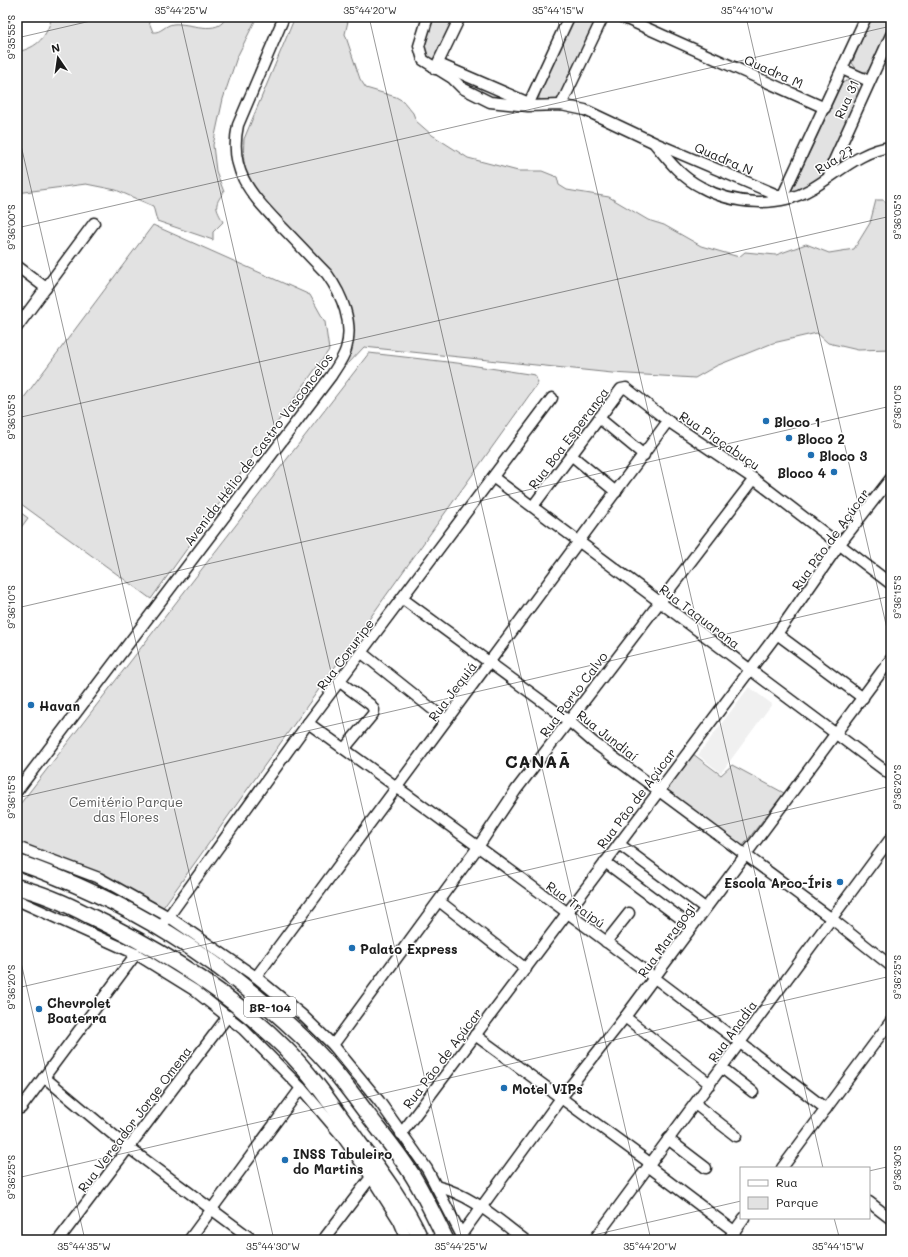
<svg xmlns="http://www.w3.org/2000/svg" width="908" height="1257" font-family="Mali,sans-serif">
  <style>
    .built { fill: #f0f0f0 }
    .green { fill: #e2e2e2; stroke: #7f7f7f }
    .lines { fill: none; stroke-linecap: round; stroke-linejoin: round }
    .minor-casing { stroke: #1c1c1c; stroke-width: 13 }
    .highway-casing { stroke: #1c1c1c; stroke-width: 18 }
    .minor { stroke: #fff; stroke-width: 10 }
    .highway { stroke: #fff; stroke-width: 15 }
    .ticks { fill: none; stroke: #1c1c1c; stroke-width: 1; stroke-opacity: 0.45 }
    .poi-dot { fill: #1f6fb2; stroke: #fff; stroke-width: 1.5 }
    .labels { text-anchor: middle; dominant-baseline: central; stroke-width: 3; stroke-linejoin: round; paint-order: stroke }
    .shield { fill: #fff; stroke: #606060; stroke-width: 1 }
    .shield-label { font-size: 12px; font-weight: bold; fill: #1c1c1c }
    .street-label { font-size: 13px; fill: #1c1c1c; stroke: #fff }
    .poi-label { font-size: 13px; font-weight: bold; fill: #1c1c1c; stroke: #fff; text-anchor: start }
    .park-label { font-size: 13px; fill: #575757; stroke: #fff }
    .district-label { font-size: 17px; font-weight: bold; letter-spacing: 1px; fill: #1c1c1c; stroke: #fff }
    .neatline { fill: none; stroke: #1c1c1c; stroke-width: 1.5 }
    .ticks-label { font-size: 10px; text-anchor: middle; fill: #1c1c1c }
  </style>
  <rect width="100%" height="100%" fill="#fff"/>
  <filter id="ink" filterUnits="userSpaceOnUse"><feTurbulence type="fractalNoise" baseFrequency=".025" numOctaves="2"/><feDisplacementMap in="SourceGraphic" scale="8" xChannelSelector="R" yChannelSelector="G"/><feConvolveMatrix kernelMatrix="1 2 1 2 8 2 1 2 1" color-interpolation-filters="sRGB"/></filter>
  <g filter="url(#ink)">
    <polygon class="built" points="749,687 772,704 721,773 698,755"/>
    <g class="green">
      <path d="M52,17h95l6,15c8,1 12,-7 20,-8 16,-2 45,13 53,-7h31l-20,40 -14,42 -10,46 3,26 8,21c-11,14 -8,16 -1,30l-10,10v8l-56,-19 -4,-15 -37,-16 -30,-6 -69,9v-141c22,-5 29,-15 35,-35z"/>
      <path d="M295,17h54l-4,17 15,45 6,9 30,9 7,4 10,12 3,8 16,14 36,23 50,13h24l15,6 2,8 8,5 42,7 39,23 16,5 37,21 38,11 6,-5 31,3 30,-11 23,9 25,-4 16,-26 6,-23h8l7,10v139l-33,1 -30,-7 -11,-10 -44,10 -57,23 -21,12 -83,-5 -248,-26 -16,17 -7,4c43,-56 -35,-121 -70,-160 -6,-7 -18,-16 -22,-25 -6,-14 -6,-30 -5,-44z"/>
      <path d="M432,17h25l-23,47c-18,-16 -9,-27 -2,-47z"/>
      <polygon points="573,17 597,17 559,98 553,102 544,102 539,99 539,92"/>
      <path d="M871,17h20c0,17 -13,39 -22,53l-5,2 -6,-1 -6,-8z"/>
      <polygon points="465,77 508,98 508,101 501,101 461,85 461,79"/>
      <polygon points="849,80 855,83 860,93 820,180 789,196 842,83"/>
      <polygon points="153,225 310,295 325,322 329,350 151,599 17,501 17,407"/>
      <polygon points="369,353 457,363 535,375 538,383 154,920 17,853 17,808"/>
      <polygon points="17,510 28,518 17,533"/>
      <polygon points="693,754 721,775 732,765 784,793 742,847 666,789"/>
    </g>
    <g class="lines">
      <g class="minor-casing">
        <g id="minor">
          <polyline points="428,17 419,46 423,60 452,78 462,88 490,102 528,106 561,105 585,110 655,143 782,197 792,198"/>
          <polyline points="622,17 825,108"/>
          <polyline points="439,64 529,103"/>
          <polyline points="435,69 460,17"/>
          <polyline points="842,69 869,81"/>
          <polyline points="529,103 569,17"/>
          <polyline points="561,105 603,17"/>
          <path d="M655,144c13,16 26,33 46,43 32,18 78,21 110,2 26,-15 50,-39 80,-42"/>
          <polyline points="829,176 832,165 891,35"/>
          <polyline points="777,200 782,197 866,17"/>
          <polyline points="17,266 46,288"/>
          <polyline points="17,327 94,223"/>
          <polyline points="599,418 644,455"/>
          <polyline points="571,455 616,492"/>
          <polyline points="494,478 891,775"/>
          <polyline points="533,506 621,389 626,388 668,421 754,479 891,584"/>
          <polyline points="403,599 569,721 593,742 832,919 891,966"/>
          <polyline points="777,634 863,698"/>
          <polyline points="362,653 446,720"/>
          <polyline points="340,682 371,705 374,710 373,714 344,749"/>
          <path d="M308,723c175,126 348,254 518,386"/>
          <path d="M17,791l314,-415c5,-8 12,-17 15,-27 8,-26 -4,-54 -19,-75 -16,-16 -31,-33 -47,-49 -29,-31 -52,-54 -42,-100l46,-108"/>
          <polyline points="619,844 705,908"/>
          <polyline points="17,847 99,878 169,917 256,977 301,1014 333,1045 379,1101 427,1169 464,1240"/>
          <polyline points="605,862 691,926"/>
          <polyline points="17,900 136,954 194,990 243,1029 301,1088 341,1135 371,1177 399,1221 407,1240"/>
          <polyline points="439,901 526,969"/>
          <polyline points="161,927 308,723 552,398"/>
          <polyline points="606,942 629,913"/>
          <polyline points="256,977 668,421"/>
          <polyline points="625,1017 710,1084"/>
          <polyline points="475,1035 650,1163"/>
          <polyline points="333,1045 478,847 516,790 754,479"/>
          <polyline points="722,1068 753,1092"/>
          <polyline points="44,1077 129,1148 253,1240"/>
          <polyline points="695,1104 736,1136"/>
          <polyline points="21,1108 136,954"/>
          <polyline points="401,1134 777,634 839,545 891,478"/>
          <polyline points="668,1139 706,1168"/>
          <polyline points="648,1166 734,1231 736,1240"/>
          <polyline points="782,1168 891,1021"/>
          <path d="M436,1186c34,8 61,33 89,54"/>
          <polyline points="869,1202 891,1219"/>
          <polyline points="461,1235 561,1098 625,1017 891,659"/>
          <polyline points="60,1238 228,1016"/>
          <polyline points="189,1240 301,1088"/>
          <polyline points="323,1240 371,1177"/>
          <polyline points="594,1240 891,838"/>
          <polyline points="728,1240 744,1218"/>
        </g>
      </g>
      <g class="highway-casing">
        <g id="highway">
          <path d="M17,862c110,38 201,95 285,175 25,23 46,51 66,78 16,21 33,41 46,63 12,20 22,42 32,62"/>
          <path d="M17,887c25,6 50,17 73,29 70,33 140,77 195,132 28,28 51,63 74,95 23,30 47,63 62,97"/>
        </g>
      </g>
      <use href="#minor" class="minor"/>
      <use href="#highway" class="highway"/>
    </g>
  </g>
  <path class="ticks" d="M180,17l282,1223M369,17l282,1223M557,17l266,1151M746,17l145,629M17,38l91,-21M17,128l257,1112M17,228l874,-202M17,418l874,-202M17,608l874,-202M17,798l874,-202M17,945l68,295M17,988l874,-202M869,1171l22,-5M17,1178l874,-202M834,1218l6,22M572,1240l169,-39"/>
  <g class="poi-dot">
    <circle cx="766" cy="421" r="4"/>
    <circle cx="789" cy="438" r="4"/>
    <circle cx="811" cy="455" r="4"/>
    <circle cx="834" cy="472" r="4"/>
    <circle cx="31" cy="705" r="4"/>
    <circle cx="840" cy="882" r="4"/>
    <circle cx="352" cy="948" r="4"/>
    <circle cx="39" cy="1009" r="4"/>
    <circle cx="504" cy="1088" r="4"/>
    <circle cx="285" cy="1160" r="4"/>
  </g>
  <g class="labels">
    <rect class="shield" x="244" y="997" width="52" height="20" rx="3"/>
    <g class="shield-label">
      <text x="270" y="1007">BR-104</text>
    </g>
    <g class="street-label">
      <text transform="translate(774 71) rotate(24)">Quadra M</text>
      <text transform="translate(846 99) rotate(-66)">Rua 31</text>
      <text transform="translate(724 158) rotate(23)">Quadra N</text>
      <text transform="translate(834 159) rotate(-31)">Rua 27</text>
      <text transform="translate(568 438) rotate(-53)">Rua Boa Esperança</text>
      <text transform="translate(720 440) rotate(34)">Rua Piaçabuçu</text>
      <text transform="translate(258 449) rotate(-53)">Avenida Hélio de Castro Vasconcelos</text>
      <text transform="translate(830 539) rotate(-54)">Rua Pão de Açúcar</text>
      <text transform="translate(700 616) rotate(37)">Rua Taquarana</text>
      <text transform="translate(345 654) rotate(-53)">Rua Coruripe</text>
      <text transform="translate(452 691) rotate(-53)">Rua Jequiá</text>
      <text transform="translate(573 694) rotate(-53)">Rua Porto Calvo</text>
      <text transform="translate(608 735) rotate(38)">Rua Jundiaí</text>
      <text transform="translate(636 798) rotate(-53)">Rua Pão de Açúcar</text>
      <text transform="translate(576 904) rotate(36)">Rua Traipú</text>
      <text transform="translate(666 940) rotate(-54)">Rua Maragogi</text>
      <text transform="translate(732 1031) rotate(-54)">Rua Anadia</text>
      <text transform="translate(442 1058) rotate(-53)">Rua Pão de Açúcar</text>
      <text transform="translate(134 1119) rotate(-53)">Rua Vereador Jorge Omena</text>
    </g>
    <g class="poi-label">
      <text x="774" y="421">Bloco 1</text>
      <text x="797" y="438">Bloco 2</text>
      <text x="819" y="455">Bloco 3</text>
      <text x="826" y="472" text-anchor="end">Bloco 4</text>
      <text x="39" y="705">Havan</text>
      <text x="832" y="882" text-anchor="end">Escola Arco-Íris</text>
      <text x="360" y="948">Palato Express</text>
      <text x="47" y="1002">Chevrolet<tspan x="47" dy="15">Boaterra</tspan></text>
      <text x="512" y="1088">Motel VIPs</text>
      <text x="293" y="1153">INSS Tabuleiro<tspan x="293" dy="15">do Martins</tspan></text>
    </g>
    <g class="park-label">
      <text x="126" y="801">Cemitério Parque<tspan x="126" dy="15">das Flores</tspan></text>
    </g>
    <g class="district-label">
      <text x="538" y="761">CANAÃ</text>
    </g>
  </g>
  <rect width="908" height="1257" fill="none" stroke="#fff" stroke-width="44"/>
  <rect x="740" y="1167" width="130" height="52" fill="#ffffff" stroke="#a4a4a4"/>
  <rect x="748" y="1180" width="20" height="6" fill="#ffffff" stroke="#a4a4a4"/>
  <text x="776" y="1187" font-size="12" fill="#1c1c1c">Rua</text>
  <rect x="748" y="1197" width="20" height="12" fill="#e2e2e2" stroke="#a4a4a4"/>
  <text x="776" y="1207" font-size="12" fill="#1c1c1c">Parque</text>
  <g transform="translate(58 58) rotate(347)" stroke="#ffffff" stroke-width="3" paint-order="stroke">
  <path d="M0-3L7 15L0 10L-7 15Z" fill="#1c1c1c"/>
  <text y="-6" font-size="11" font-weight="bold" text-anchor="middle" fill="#1c1c1c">N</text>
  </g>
  <rect x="22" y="22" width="864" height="1213" class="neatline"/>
  <g class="ticks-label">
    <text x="181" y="14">35°44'25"W</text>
    <text x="370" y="14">35°44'20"W</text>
    <text x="558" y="14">35°44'15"W</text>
    <text x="747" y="14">35°44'10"W</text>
    <text transform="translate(11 37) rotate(-90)" y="4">9°35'55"S</text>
    <text transform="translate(897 217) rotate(-90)" y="4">9°36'05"S</text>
    <text transform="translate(11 227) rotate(-90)" y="4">9°36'00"S</text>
    <text transform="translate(897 407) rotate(-90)" y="4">9°36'10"S</text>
    <text transform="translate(11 417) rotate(-90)" y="4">9°36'05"S</text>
    <text transform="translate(897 597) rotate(-90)" y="4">9°36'15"S</text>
    <text transform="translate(11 607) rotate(-90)" y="4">9°36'10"S</text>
    <text transform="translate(897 787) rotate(-90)" y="4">9°36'20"S</text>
    <text transform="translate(11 797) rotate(-90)" y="4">9°36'15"S</text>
    <text transform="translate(897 977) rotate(-90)" y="4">9°36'25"S</text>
    <text transform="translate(11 987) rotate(-90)" y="4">9°36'20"S</text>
    <text transform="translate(897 1168) rotate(-90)" y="4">9°36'30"S</text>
    <text transform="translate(11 1177) rotate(-90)" y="4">9°36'25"S</text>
    <text x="84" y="1250">35°44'35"W</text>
    <text x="273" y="1250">35°44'30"W</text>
    <text x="461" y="1250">35°44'25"W</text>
    <text x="650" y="1250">35°44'20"W</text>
    <text x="838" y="1250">35°44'15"W</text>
  </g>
</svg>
